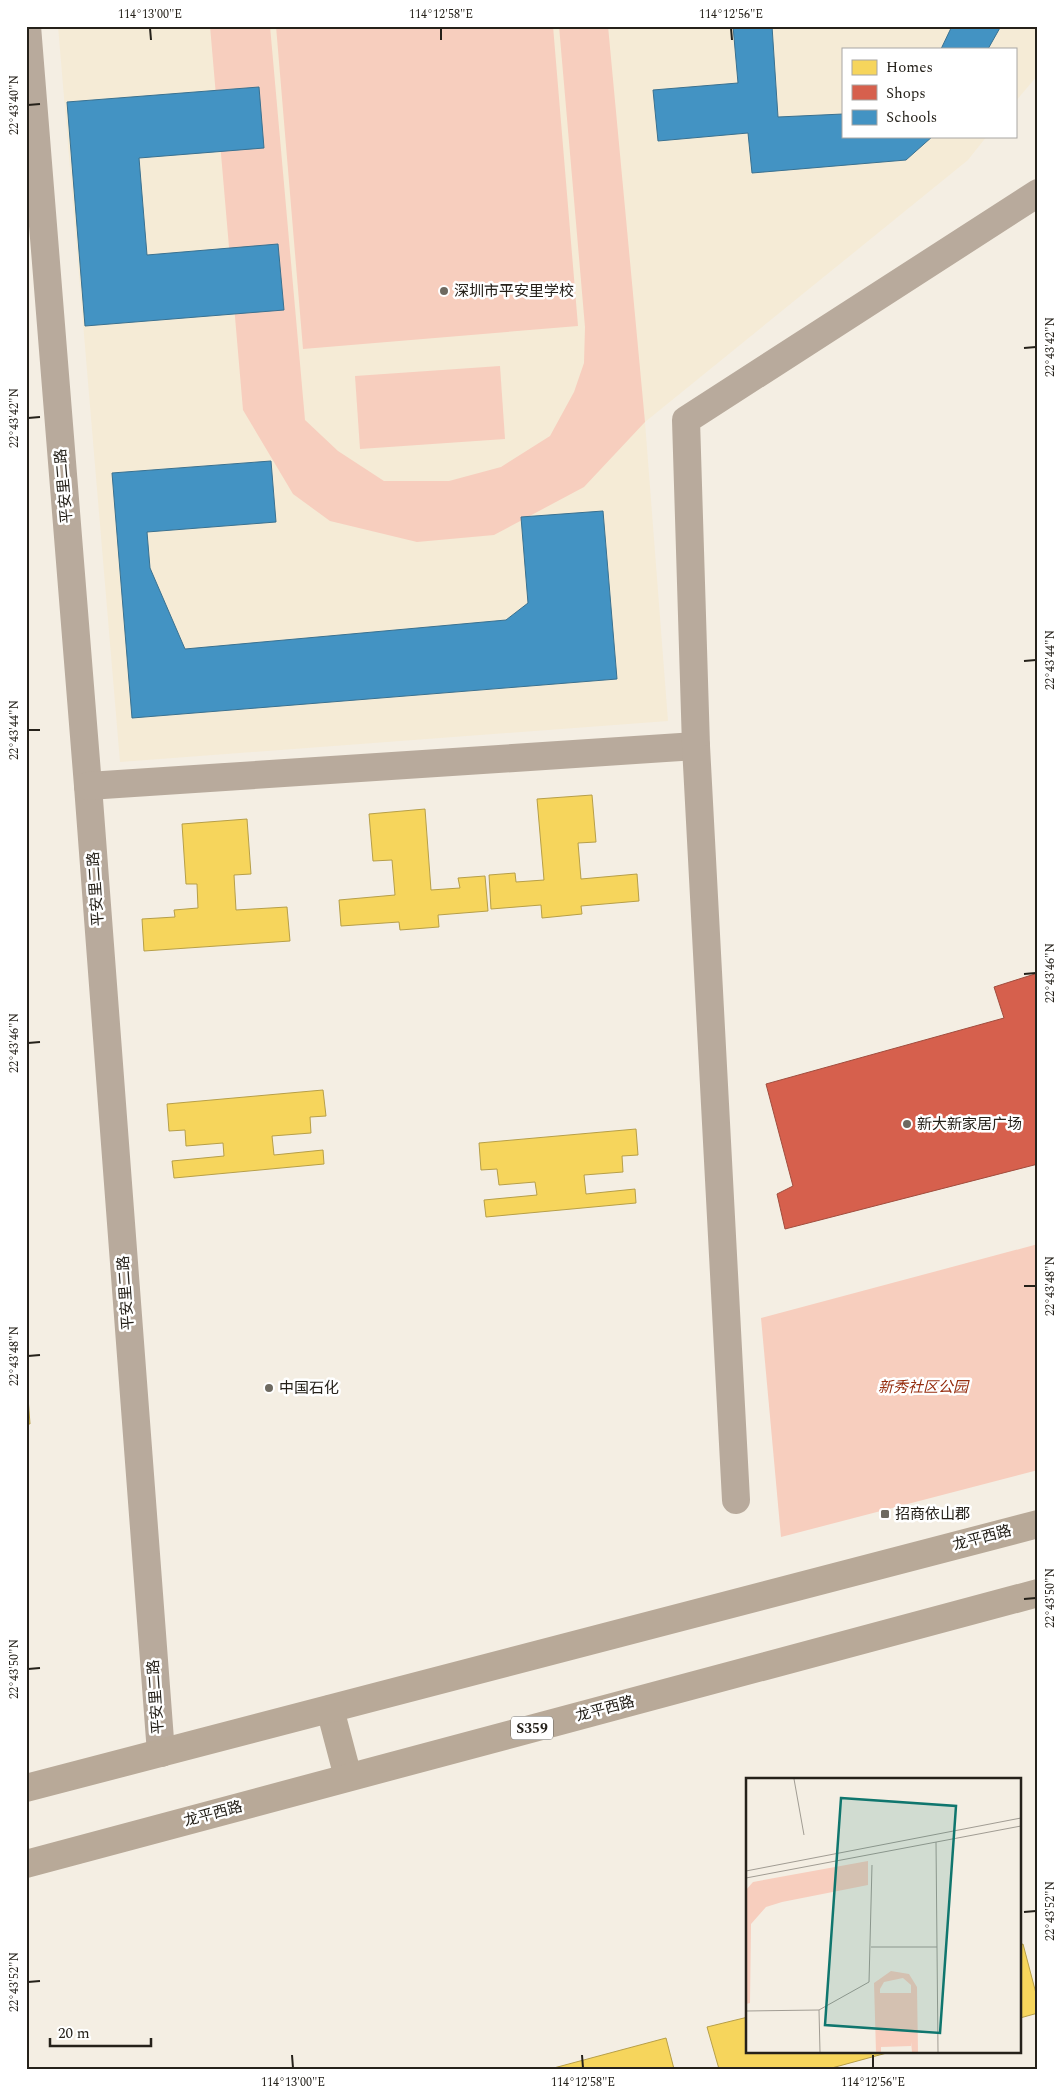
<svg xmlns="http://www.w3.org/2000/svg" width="1064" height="2095" font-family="Spectral,'Noto Sans SC',serif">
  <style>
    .built { fill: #f5ebd6 }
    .green { fill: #f7cebe }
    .homes { fill: #f6d55c; stroke: #b79f48 }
    .shops { fill: #d6604d; stroke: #a14d3e }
    .schools { fill: #4393c3; stroke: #3a7190 }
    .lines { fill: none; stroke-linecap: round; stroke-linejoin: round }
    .minor { stroke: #b8aa9c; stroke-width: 28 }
    .major { stroke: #b8a998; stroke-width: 28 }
    .ticks { fill: none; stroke: #25211a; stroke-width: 2 }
    .poi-dot { fill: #6d6960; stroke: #fff; stroke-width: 2 }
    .labels { text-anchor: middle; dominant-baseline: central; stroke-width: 5; stroke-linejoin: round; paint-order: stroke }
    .shield { fill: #fff; stroke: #66645f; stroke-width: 1 }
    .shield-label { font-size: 14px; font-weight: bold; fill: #25211a }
    .poi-label { font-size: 15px; fill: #25211a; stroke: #fff; text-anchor: start }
    .street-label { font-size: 15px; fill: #25211a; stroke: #fff }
    .park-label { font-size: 15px; font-style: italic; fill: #952d0e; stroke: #fff }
    .inset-road { fill: none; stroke: #a19c93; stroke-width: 1 }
    .view { fill: #0f766e; fill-opacity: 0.15; stroke: #0f766e; stroke-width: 2.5 }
    .inset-edge { fill: none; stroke: #25211a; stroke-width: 2.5 }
    .neatline { fill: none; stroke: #25211a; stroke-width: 2 }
    .ticks-label { font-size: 12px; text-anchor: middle; fill: #25211a }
  </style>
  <rect width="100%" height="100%" fill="#f4eee3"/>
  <polygon class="built" points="58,26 1038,26 1038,75 1015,102 1015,49 843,49 843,136 987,136 968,160 645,422 668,721 120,762"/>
  <g class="green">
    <polygon points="210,26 270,26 305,420 338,451 384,481 449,481 501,467 550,436 574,392 584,363 585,327 559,26 608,26 645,422 584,487 494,535 417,542 330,521 293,494 243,410"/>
    <polygon points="276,26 553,26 578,326 303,349"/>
    <polygon points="500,366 505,439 360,449 355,376"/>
    <polygon points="1038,1244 1038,1470 781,1537 761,1318"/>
  </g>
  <g class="homes">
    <polygon points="592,795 596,842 578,843 581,879 637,874 639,901 581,906 582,914 542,918 541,905 491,909 489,875 515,873 516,882 544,880 537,799"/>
    <polygon points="425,809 431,890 460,888 458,878 485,876 488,911 438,915 439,927 400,930 399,922 341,926 339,900 395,895 392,860 373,861 369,814"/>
    <polygon points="247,819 251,874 234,875 236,910 287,907 290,941 144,951 142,919 175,917 174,910 198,908 197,884 186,884 182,824"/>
    <polygon points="323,1090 326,1116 310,1117 311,1133 272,1136 274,1155 323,1150 324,1164 174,1178 172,1161 224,1156 223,1143 186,1146 185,1130 169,1131 167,1104"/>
    <polygon points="636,1129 638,1155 622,1156 623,1172 584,1175 586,1194 635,1189 636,1203 486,1217 484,1200 537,1195 535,1182 499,1185 497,1169 481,1170 479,1143"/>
    <polygon points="26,1371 30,1424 26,1424"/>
    <polygon points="1023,1944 1038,2001 1038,2013 1020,2018 1020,1945"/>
    <polygon points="748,2017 748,2051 894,2051 828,2069 719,2069 707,2027"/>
    <polygon points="666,2038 674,2069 550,2069"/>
  </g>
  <polygon class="shops" points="1038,973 1038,1164 785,1229 777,1194 793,1186 766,1084 1004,1018 994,987"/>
  <g class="schools">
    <polygon points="733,26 772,26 778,117 843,114 843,136 933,136 906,160 752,173 748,133 658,141 653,90 738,83"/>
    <polygon points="952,26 1001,26 988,49 941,49"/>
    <polygon points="259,87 264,148 139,158 147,255 278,244 284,310 85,326 67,102"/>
    <polygon points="271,461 276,522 147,532 150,568 185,649 506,620 528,603 521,517 603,511 617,679 132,718 112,473"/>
  </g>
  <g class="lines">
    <g class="minor">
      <polyline points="27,26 88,786 161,1753"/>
      <polyline points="88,786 696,746"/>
      <polyline points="736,1500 696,746 686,420 1038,193"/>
    </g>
    <g class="major">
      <polyline points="330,1709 348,1777"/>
      <polyline points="26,1788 1038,1524"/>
      <polyline points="26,1864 1038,1593"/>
    </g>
  </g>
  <path class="ticks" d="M150,28l1,12M441,28v12M731,28l1,12M28,105l12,-1M1024,348l12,-1M28,418l12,-1M1024,661l12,-1M28,730h12M1024,974l12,-1M28,1043l12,-1M1024,1286h12M28,1356l12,-1M1024,1599l12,-1M28,1669l12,-1M1024,1912l12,-1M28,1982l12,-1M292,2055l1,13M582,2055l1,13M873,2055v13"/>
  <g class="poi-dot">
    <circle cx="444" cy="291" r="5"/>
    <circle cx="907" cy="1124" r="5"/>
    <circle cx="269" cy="1388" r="5"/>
    <rect x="880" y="1509" width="10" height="10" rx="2.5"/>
  </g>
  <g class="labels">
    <rect class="shield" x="511" y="1716.5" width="42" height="23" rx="4"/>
    <g class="shield-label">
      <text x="532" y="1728">S359</text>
    </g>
    <g class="poi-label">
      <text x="454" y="291">深圳市平安里学校</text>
      <text x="917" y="1124">新大新家居广场</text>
      <text x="279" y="1388">中国石化</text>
      <text x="895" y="1514">招商依山郡</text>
    </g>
    <g class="street-label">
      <text transform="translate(64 486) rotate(-95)">平安里二路</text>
      <text transform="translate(96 889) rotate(-94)">平安里二路</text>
      <text transform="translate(126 1293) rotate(-94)">平安里二路</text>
      <text transform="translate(982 1538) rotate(-15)">龙平西路</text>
      <text transform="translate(156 1697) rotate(-94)">平安里二路</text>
      <text transform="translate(605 1709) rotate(-15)">龙平西路</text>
      <text transform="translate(213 1814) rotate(-15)">龙平西路</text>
    </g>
    <g class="park-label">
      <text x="923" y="1387">新秀社区公园</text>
    </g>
  </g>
  <g transform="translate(746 1778)">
    <rect width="275" height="275" fill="#f4eee3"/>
    <path d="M122,83v24l-86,17 -16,5 -15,17 -1,79 -4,1v-114l7,-8zM145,193l18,3 8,13 1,65h-6l-1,-10v4l-30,1v5h-5l-2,-69zM157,200l8,7v8h-31v8v-12l4,-7z" fill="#f7cebe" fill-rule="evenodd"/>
    <path class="inset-road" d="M48,1l10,56M190,64l2,210M0,93l275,-53M0,100l275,-52M125,169h66M73,232l1,42M0,233l73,-1 50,-28 3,-117"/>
    <path class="view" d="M95,20l115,8 -16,227 -115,-8z"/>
    <rect width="275" height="275" class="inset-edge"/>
  </g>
  <rect width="1064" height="2095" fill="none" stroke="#ffffff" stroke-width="55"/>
  <rect x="842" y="48" width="175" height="90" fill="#ffffff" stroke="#a8a6a3"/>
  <rect x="852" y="60" width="25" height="15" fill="#f6d55c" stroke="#a8a6a3"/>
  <text x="886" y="72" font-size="15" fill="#25211a">Homes</text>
  <rect x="852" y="85" width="25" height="15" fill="#d6604d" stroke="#a8a6a3"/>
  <text x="886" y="98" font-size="15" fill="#25211a">Shops</text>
  <rect x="852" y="110" width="25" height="15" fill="#4393c3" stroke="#a8a6a3"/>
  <text x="886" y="122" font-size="15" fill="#25211a">Schools</text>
  <path d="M50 2038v8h101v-8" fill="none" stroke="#25211a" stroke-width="2.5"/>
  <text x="58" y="2038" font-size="15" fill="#25211a" stroke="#ffffff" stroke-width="4" paint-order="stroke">20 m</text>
  <rect x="28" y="28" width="1008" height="2040" class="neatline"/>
  <g class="ticks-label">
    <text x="150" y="18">114°13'00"E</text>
    <text x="441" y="18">114°12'58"E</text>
    <text x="731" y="18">114°12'56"E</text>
    <text transform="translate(14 105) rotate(-90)" y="4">22°43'40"N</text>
    <text transform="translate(1050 347) rotate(-90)" y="4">22°43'42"N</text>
    <text transform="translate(14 418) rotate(-90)" y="4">22°43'42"N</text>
    <text transform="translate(1050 660) rotate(-90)" y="4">22°43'44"N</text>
    <text transform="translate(14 730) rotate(-90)" y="4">22°43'44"N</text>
    <text transform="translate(1050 973) rotate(-90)" y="4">22°43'46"N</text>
    <text transform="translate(14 1043) rotate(-90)" y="4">22°43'46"N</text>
    <text transform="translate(1050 1286) rotate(-90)" y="4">22°43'48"N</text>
    <text transform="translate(14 1356) rotate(-90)" y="4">22°43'48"N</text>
    <text transform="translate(1050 1598) rotate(-90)" y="4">22°43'50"N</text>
    <text transform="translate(14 1669) rotate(-90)" y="4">22°43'50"N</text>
    <text transform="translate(1050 1911) rotate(-90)" y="4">22°43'52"N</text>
    <text transform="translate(14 1982) rotate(-90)" y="4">22°43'52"N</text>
    <text x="293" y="2086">114°13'00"E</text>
    <text x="583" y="2086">114°12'58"E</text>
    <text x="873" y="2086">114°12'56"E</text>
  </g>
</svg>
